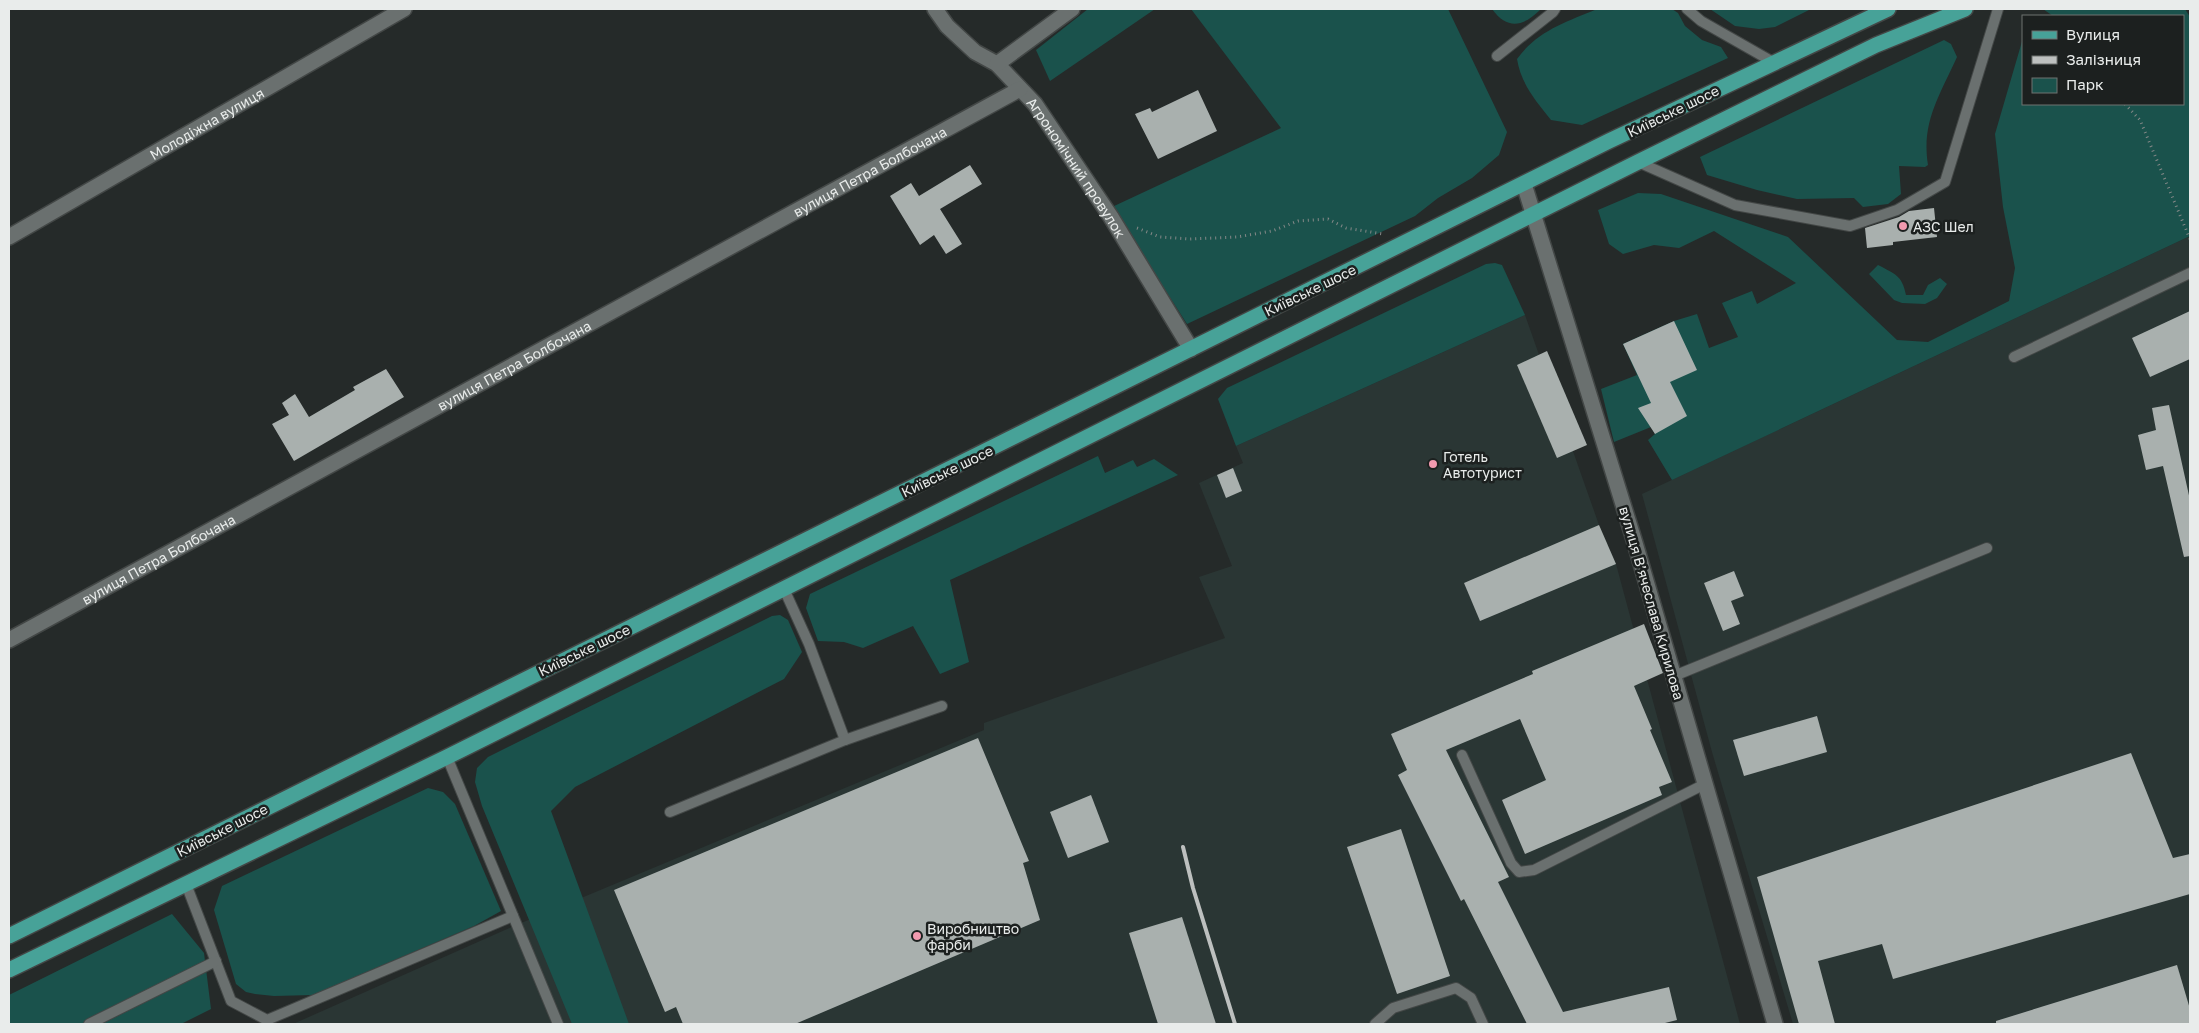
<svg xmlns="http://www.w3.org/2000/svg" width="2199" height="1033" font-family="'Golos Text',sans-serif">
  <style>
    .built { fill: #2a3634 }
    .green { fill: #1a524c }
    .building { fill: #a9b0ae }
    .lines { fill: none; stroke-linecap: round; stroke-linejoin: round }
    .lane-casing { stroke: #434746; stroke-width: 12 }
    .street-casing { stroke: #434746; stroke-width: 18 }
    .primary-casing { stroke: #434746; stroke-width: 18 }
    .path { stroke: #858988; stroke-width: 3; stroke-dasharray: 1 4; stroke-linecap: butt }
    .lane { stroke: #6a706f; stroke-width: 10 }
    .street { stroke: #6a706f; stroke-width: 15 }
    .primary { stroke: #47a298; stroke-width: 15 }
    .rail { stroke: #bdc0bf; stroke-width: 4 }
    .poi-dot { fill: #f29aaf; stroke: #1c201f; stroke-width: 2 }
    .labels { text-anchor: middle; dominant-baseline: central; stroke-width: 5; stroke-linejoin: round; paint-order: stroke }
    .street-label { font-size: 14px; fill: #e9eceb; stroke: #1c201f }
    .poi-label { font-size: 14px; fill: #e9eceb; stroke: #1c201f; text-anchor: start }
  </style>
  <rect width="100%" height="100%" fill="#252a29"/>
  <g class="built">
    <polygon points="2190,236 2190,1024 1793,1024 1712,752 1642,494"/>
    <polygon points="1525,315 1599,525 1616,564 1740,1024 293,1024 514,926 984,730 984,723 1225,638 1199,577 1232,566 1199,483 1243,463 1236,446"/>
  </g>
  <g class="green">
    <polygon points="1088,9 1155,9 1050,81 1036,50"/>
    <polygon points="1191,9 1448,9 1507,132 1499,155 1472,178 1438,198 1415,216 1187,324 1112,207 1281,128"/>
    <path d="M1492,9h49c-17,17 -33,22 -49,0z"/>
    <path d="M1597,9h75l6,4 7,13 17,14 19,7 7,11 -146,67 -31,-5c-15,-19 -30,-36 -34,-61 20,-28 49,-37 80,-50z"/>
    <polygon points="1710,9 1811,9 1775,27 1759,29 1735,26"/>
    <polygon points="2043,9 2185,9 2190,17 2190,236 1672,480 1648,440 1655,434 1651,427 1614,442 1601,389 1637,375 1623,344 1674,321 1697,314 1709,348 1738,337 1722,303 1752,291 1757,304 1796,283 1714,231 1679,248 1654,245 1623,254 1609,244 1598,210 1638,193 1661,194 1788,237 1897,340 1928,342 2009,301 2015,268 2003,207 1995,134 2023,38 2023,104 2183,104 2183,16 2053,16"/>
    <path d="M1944,40l7,4 6,13c-17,38 -36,65 -29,108l-3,2 -26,-1 2,28 -13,10 -25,3 -9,-9 -57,1 -40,-9 -50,-15 -7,-18z"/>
    <polygon points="1495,263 1502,265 1525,315 1236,446 1218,399 1227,388 1486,264"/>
    <path d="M1878,265c17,9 24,10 28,30h17l5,-10 12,-7 7,6 -10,14 -12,6 -23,-1 -8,-3 -25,-26z"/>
    <polygon points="1098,456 1105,473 1133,460 1137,467 1154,459 1178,475 950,580 969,662 940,674 913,626 863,648 844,642 818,641 806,608 810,594"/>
    <polygon points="780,615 788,620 802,652 784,679 575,787 551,811 629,1024 572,1024 482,806 475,782 477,768 488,757 772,616"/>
    <polygon points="428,788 443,792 455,804 501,911 474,926 313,995 274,996 255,994 246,992 236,984 214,910 222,886"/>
    <polygon points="172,914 204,953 211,1009 181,1024 9,1024 9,995"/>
  </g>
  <g class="building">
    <polygon points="1198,90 1217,131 1158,159 1135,114 1150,108 1152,112"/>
    <polygon points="970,165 982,184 940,209 962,244 946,254 934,235 920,245 890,196 911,183 919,196"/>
    <polygon points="1934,208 1937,237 1893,242 1893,245 1867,248 1865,228 1899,217 1909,211"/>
    <polygon points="2190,311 2190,359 2150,377 2132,338"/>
    <polygon points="1674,321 1697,370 1670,382 1687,416 1655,434 1638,408 1651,403 1623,344"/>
    <polygon points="1547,351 1587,445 1557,458 1517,365"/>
    <polygon points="386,369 404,397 294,461 272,424 289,415 282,403 295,394 309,417 355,390 353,387"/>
    <polygon points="2169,405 2190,500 2190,556 2184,557 2163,466 2146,470 2138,435 2156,430 2152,408"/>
    <polygon points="1233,468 1242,491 1226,498 1217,475"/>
    <polygon points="1599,525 1616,564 1480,621 1464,583"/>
    <polygon points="1734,571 1744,596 1731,601 1740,624 1723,631 1704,583"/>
    <polygon points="1644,624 1663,673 1634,686 1652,729 1650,730 1672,782 1659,787 1662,795 1525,854 1502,800 1546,780 1520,719 1446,750 1509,877 1498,882 1563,1012 1669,987 1677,1020 1661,1024 1527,1024 1464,899 1461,901 1398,775 1407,770 1391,734 1533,674 1532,671"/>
    <polygon points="1817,716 1827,752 1744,776 1733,740"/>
    <polygon points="978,738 1029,861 1023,863 1040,920 795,1024 683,1024 676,1007 665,1012 614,890"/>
    <polygon points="2131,753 2173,858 2190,854 2190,894 1893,979 1882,944 1818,961 1835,1024 1799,1024 1757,877"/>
    <polygon points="1091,795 1109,842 1068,858 1050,812"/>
    <polygon points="1401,829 1450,976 1397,994 1347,847"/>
    <polygon points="1182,917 1216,1024 1158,1024 1129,933"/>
    <polygon points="2177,965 2190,1009 2190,1024 1996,1024 1996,1021"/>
  </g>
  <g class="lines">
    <g class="lane-casing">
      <g id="lane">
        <polyline points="1687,9 1701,21 1773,62"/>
        <polyline points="1497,56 1553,12 1555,9"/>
        <polyline points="1638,162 1735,205 1850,226 1897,210 1945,182 1998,9"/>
        <polyline points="2014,357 2190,273"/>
        <polyline points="784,589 809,644 845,740"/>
        <polyline points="1674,676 1987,548"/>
        <polyline points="1462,755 1511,863 1519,872 1534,870 1705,784"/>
        <polyline points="447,757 558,1024"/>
        <polyline points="670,812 845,740 942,706"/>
        <polyline points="186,884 231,1001 267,1020 513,916"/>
        <polyline points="89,1024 216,961"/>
        <polyline points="1375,1024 1393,1008 1456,988 1471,998 1483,1024"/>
      </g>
    </g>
    <g class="street-casing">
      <g id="street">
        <path id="s1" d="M935,9l12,17 28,26 22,12 38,40 76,113 80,132"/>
        <polyline points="997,64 1072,9"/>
        <polyline points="1524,184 1635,543 1775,1024"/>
        <path id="s2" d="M9,237l395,-228"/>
        <path id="s3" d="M9,640l1011,-551"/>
      </g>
    </g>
    <g class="primary-casing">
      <g id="primary">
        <polyline points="9,936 1609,141 1888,9"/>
        <polyline points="9,970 447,757 1638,162 1876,45 1965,9"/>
      </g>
    </g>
    <g class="path">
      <polyline points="2125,104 2140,120 2190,239"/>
      <polyline points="1137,228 1160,237 1190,239 1237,237 1272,231 1298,221 1328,219 1346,228 1383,234"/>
    </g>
    <use href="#lane" class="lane"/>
    <use href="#street" class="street"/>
    <use href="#primary" class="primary"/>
    <polyline class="rail" points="1183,847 1193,888 1235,1024"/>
  </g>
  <g class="poi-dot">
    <circle cx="1903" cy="226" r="5"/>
    <circle cx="1433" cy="464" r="5"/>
    <circle cx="917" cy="936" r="5"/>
  </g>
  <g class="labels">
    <g class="street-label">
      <text transform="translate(1673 111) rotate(-26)">Київське шосе</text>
      <text stroke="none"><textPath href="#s2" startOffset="228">Молодіжна вулиця</textPath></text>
      <text stroke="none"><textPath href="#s1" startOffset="215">Агрономічний провулок</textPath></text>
      <text stroke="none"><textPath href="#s3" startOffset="980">вулиця Петра Болбочана</textPath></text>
      <text transform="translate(1310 290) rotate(-26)">Київське шосе</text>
      <text stroke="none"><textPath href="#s3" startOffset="575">вулиця Петра Болбочана</textPath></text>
      <text transform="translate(947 471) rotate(-26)">Київське шосе</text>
      <text stroke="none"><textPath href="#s3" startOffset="170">вулиця Петра Болбочана</textPath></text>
      <text transform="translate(1652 603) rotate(74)">вулиця Вʼячеслава Кирилова</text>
      <text transform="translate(584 650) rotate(-26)">Київське шосе</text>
      <text transform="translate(222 830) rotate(-27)">Київське шосе</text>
    </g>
    <g class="poi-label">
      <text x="1913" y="226">АЗС Шел</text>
      <text x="1443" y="456">Готель<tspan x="1443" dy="16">Автотурист</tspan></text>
      <text x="927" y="928">Виробництво<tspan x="927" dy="16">фарби</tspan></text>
    </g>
  </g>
  <rect width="2199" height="1033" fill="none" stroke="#e9eceb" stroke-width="20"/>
  <rect x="2022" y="15" width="162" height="90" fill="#1c201f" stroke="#6e7271"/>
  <rect x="2032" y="31" width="25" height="8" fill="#47a298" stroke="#6e7271"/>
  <text x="2066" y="40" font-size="15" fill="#e9eceb">Вулиця</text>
  <rect x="2032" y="56" width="25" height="8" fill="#bdc0bf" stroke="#6e7271"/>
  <text x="2066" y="65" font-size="15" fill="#e9eceb">Залізниця</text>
  <rect x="2032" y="78" width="25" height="15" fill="#1a524c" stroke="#6e7271"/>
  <text x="2066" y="90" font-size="15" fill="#e9eceb">Парк</text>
</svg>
